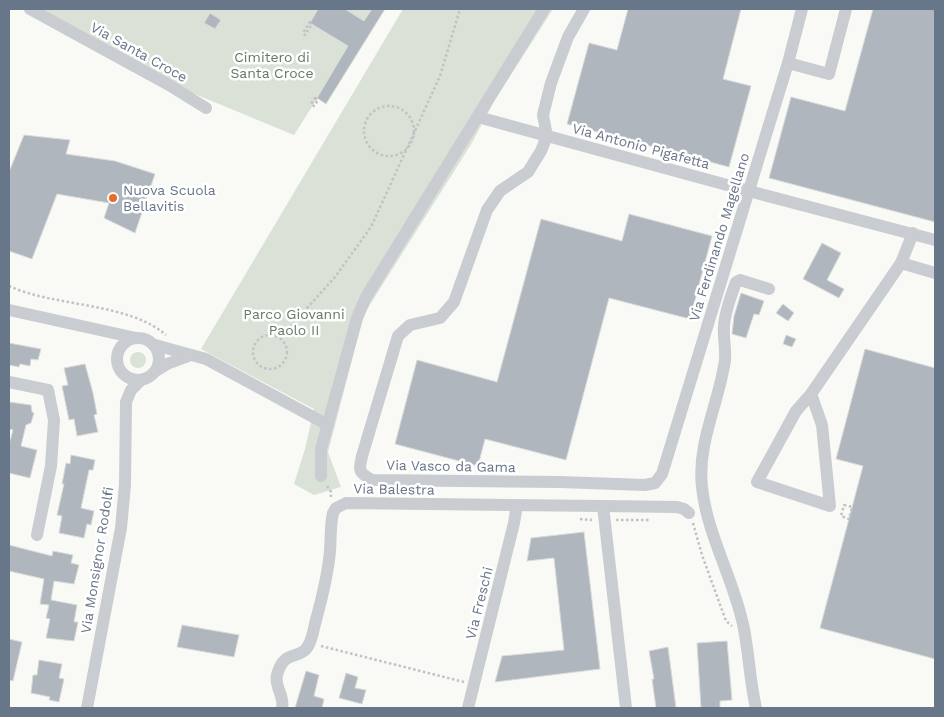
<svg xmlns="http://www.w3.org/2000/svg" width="944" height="717" font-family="'Work Sans',sans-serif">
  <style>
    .green { fill: #dae1d7 }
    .building { fill: #b0b6bd; stroke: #dbdbd9 }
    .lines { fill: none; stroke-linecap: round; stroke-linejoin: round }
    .path { stroke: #c0c3c5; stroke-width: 2.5; stroke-dasharray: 2.5 2.5; stroke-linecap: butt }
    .minor { stroke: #c9ccd0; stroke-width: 12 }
    .poi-dot { fill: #e76c29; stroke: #fff; stroke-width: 2 }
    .labels { text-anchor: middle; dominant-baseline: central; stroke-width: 5; stroke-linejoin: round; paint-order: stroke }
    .street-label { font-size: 14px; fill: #677688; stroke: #fff }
    .park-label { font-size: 14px; fill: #647a62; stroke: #fff }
    .poi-label { font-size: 14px; fill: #677688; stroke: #fff; text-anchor: start }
  </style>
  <rect width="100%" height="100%" fill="#f9f9f6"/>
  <g class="green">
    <polygon points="34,9 374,9 294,135 173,85"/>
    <polygon points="403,9 553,9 495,100 470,146 364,314 328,452 341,487 314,495 294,484 305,449 314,409 201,349"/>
    <circle cx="138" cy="360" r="8"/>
  </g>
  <g class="building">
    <polygon points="318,9 345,9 364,21 372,9 385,9 326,104 317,98 348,46 310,23"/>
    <polygon points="628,9 741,9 723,79 751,86 729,167 567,124 589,43 617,50"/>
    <polygon points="873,9 935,9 935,222 769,178 791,97 845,111"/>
    <polygon points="210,13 221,20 215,29 204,23"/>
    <polygon points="24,135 70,140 66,154 115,161 155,174 135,233 104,218 109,203 57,194 32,259 9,251 9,172"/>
    <polygon points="629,214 712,236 690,319 609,298 566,460 485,439 478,466 395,444 417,360 497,382 541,219 622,241"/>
    <polygon points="822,243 841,253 827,280 844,289 839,298 803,279"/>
    <polygon points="741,293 764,301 759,315 754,314 746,338 732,334 734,316"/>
    <polygon points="783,304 794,313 788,321 776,313"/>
    <polygon points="786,335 796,339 792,347 783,344"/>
    <polygon points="9,343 41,349 38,360 31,359 30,366 20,364 19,367 9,365"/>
    <polygon points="865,349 935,368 935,659 820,628 863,466 836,459"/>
    <polygon points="85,364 93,393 97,414 94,415 98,432 77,436 74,419 69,420 62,386 68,385 64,368"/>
    <polygon points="9,402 31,405 32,412 34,413 31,423 26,425 21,446 37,450 30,478 9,473 9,444 13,430 9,429"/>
    <polygon points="71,455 95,460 93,470 89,470 81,508 94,511 91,525 87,524 84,538 59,533 62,516 57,515 64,484 62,484 66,463 70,464"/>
    <polygon points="584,532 600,669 495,682 502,656 564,650 554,558 527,561 531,538"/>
    <polygon points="9,545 52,556 53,551 73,555 71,563 79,565 74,584 54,581 51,600 77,605 74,622 78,622 74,641 46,638 50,619 46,618 49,605 40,604 44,579 9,571"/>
    <polygon points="182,625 239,635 234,657 177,647"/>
    <polygon points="9,639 22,642 13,681 9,680"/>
    <polygon points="727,641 732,700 720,701 720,708 701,708 697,643"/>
    <polygon points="668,647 676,708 656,708 652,679 654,679 649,651"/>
    <polygon points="39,660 62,664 59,678 64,679 59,702 49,700 50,697 31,693 33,675 37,675"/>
    <polygon points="306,671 319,675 314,696 324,699 322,708 295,708"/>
    <polygon points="346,673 358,677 355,688 366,690 362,704 339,698"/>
  </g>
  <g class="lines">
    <g class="path">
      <polygon points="310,22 312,24 305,35 303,33"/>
      <polygon points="315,98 318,100 314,106 311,104"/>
      <circle cx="389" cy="131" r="25"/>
      <path d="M9,286c45,21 119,16 157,49"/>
      <circle cx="270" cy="352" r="17"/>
      <polyline points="280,338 335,277 371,227 440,76 460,9"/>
      <polyline points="327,486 331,492 331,497"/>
      <polygon points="844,505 852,507 849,519 841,516"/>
      <polyline points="580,519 592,520"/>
      <polyline points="616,520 651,520"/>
      <polyline points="693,523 702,555 726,621 732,626"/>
      <polyline points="321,646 464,682"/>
    </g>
    <g class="minor">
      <polyline points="30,9 169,85 206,108"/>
      <path d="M584,9l-16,28 -17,46 -8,32 4,21 -6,15 -13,21 -28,19 -13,19 -33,92 -14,16 -30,7 -12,11 -36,120c-3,15 -4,16 10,24l188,2 85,3 10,-2 7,-9 126,-411 14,-54"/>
      <polyline points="788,63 829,74 846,9"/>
      <polyline points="478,117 749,191 935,240"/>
      <polyline points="901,263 935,273"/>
      <polyline points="9,310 136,338"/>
      <circle cx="138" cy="359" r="21"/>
      <polyline points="155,345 206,359 328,425"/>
      <polyline points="157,370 167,364 191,355"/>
      <polyline points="9,382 48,390 54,420 51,466 37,535"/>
      <polyline points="811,394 822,425 830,506 757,482 796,411 811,394 901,263 913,233"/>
      <polyline points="321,476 321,449 357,318 366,297 544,9"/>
      <polyline points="603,506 677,507 684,509 689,513"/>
      <polyline points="87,708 121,528 125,485 126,402 131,390 141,380"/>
      <path d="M282,708c3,-12 -8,-21 -5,-33 8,-29 25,-12 33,-33 3,-7 4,-15 6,-22 6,-22 12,-46 14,-69 1,-13 0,-25 3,-38l3,-5 10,-5 257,3 23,202"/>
      <polyline points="468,708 514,523 517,505"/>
      <path d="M756,708c-6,-26 -7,-53 -12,-79 -9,-48 -37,-93 -42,-142 -5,-44 17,-84 23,-127 1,-11 -2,-23 -1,-34 1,-15 7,-30 12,-44l4,-2 29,9"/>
    </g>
  </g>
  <circle class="poi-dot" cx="113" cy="198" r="5"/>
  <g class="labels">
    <g class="street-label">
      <text transform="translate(139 52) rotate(29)">Via Santa Croce</text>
      <text transform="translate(641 146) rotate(15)">Via Antonio Pigafetta</text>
      <text transform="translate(719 237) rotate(-73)">Via Ferdinando Magellano</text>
      <text transform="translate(451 466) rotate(1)">Via Vasco da Gama</text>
      <text transform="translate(394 489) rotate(1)">Via Balestra</text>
      <text transform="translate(97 560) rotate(-81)">Via Monsignor Rodolfi</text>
      <text transform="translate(479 603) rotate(-76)">Via Freschi</text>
    </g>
    <g class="park-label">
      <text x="272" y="57">Cimitero di<tspan x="272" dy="16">Santa Croce</tspan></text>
      <text x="294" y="314">Parco Giovanni<tspan x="294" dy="16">Paolo II</tspan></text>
    </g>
    <g class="poi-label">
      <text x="123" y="190">Nuova Scuola<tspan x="123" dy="16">Bellavitis</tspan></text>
    </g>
  </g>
  <rect width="944" height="717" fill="none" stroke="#677688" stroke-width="20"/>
</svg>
